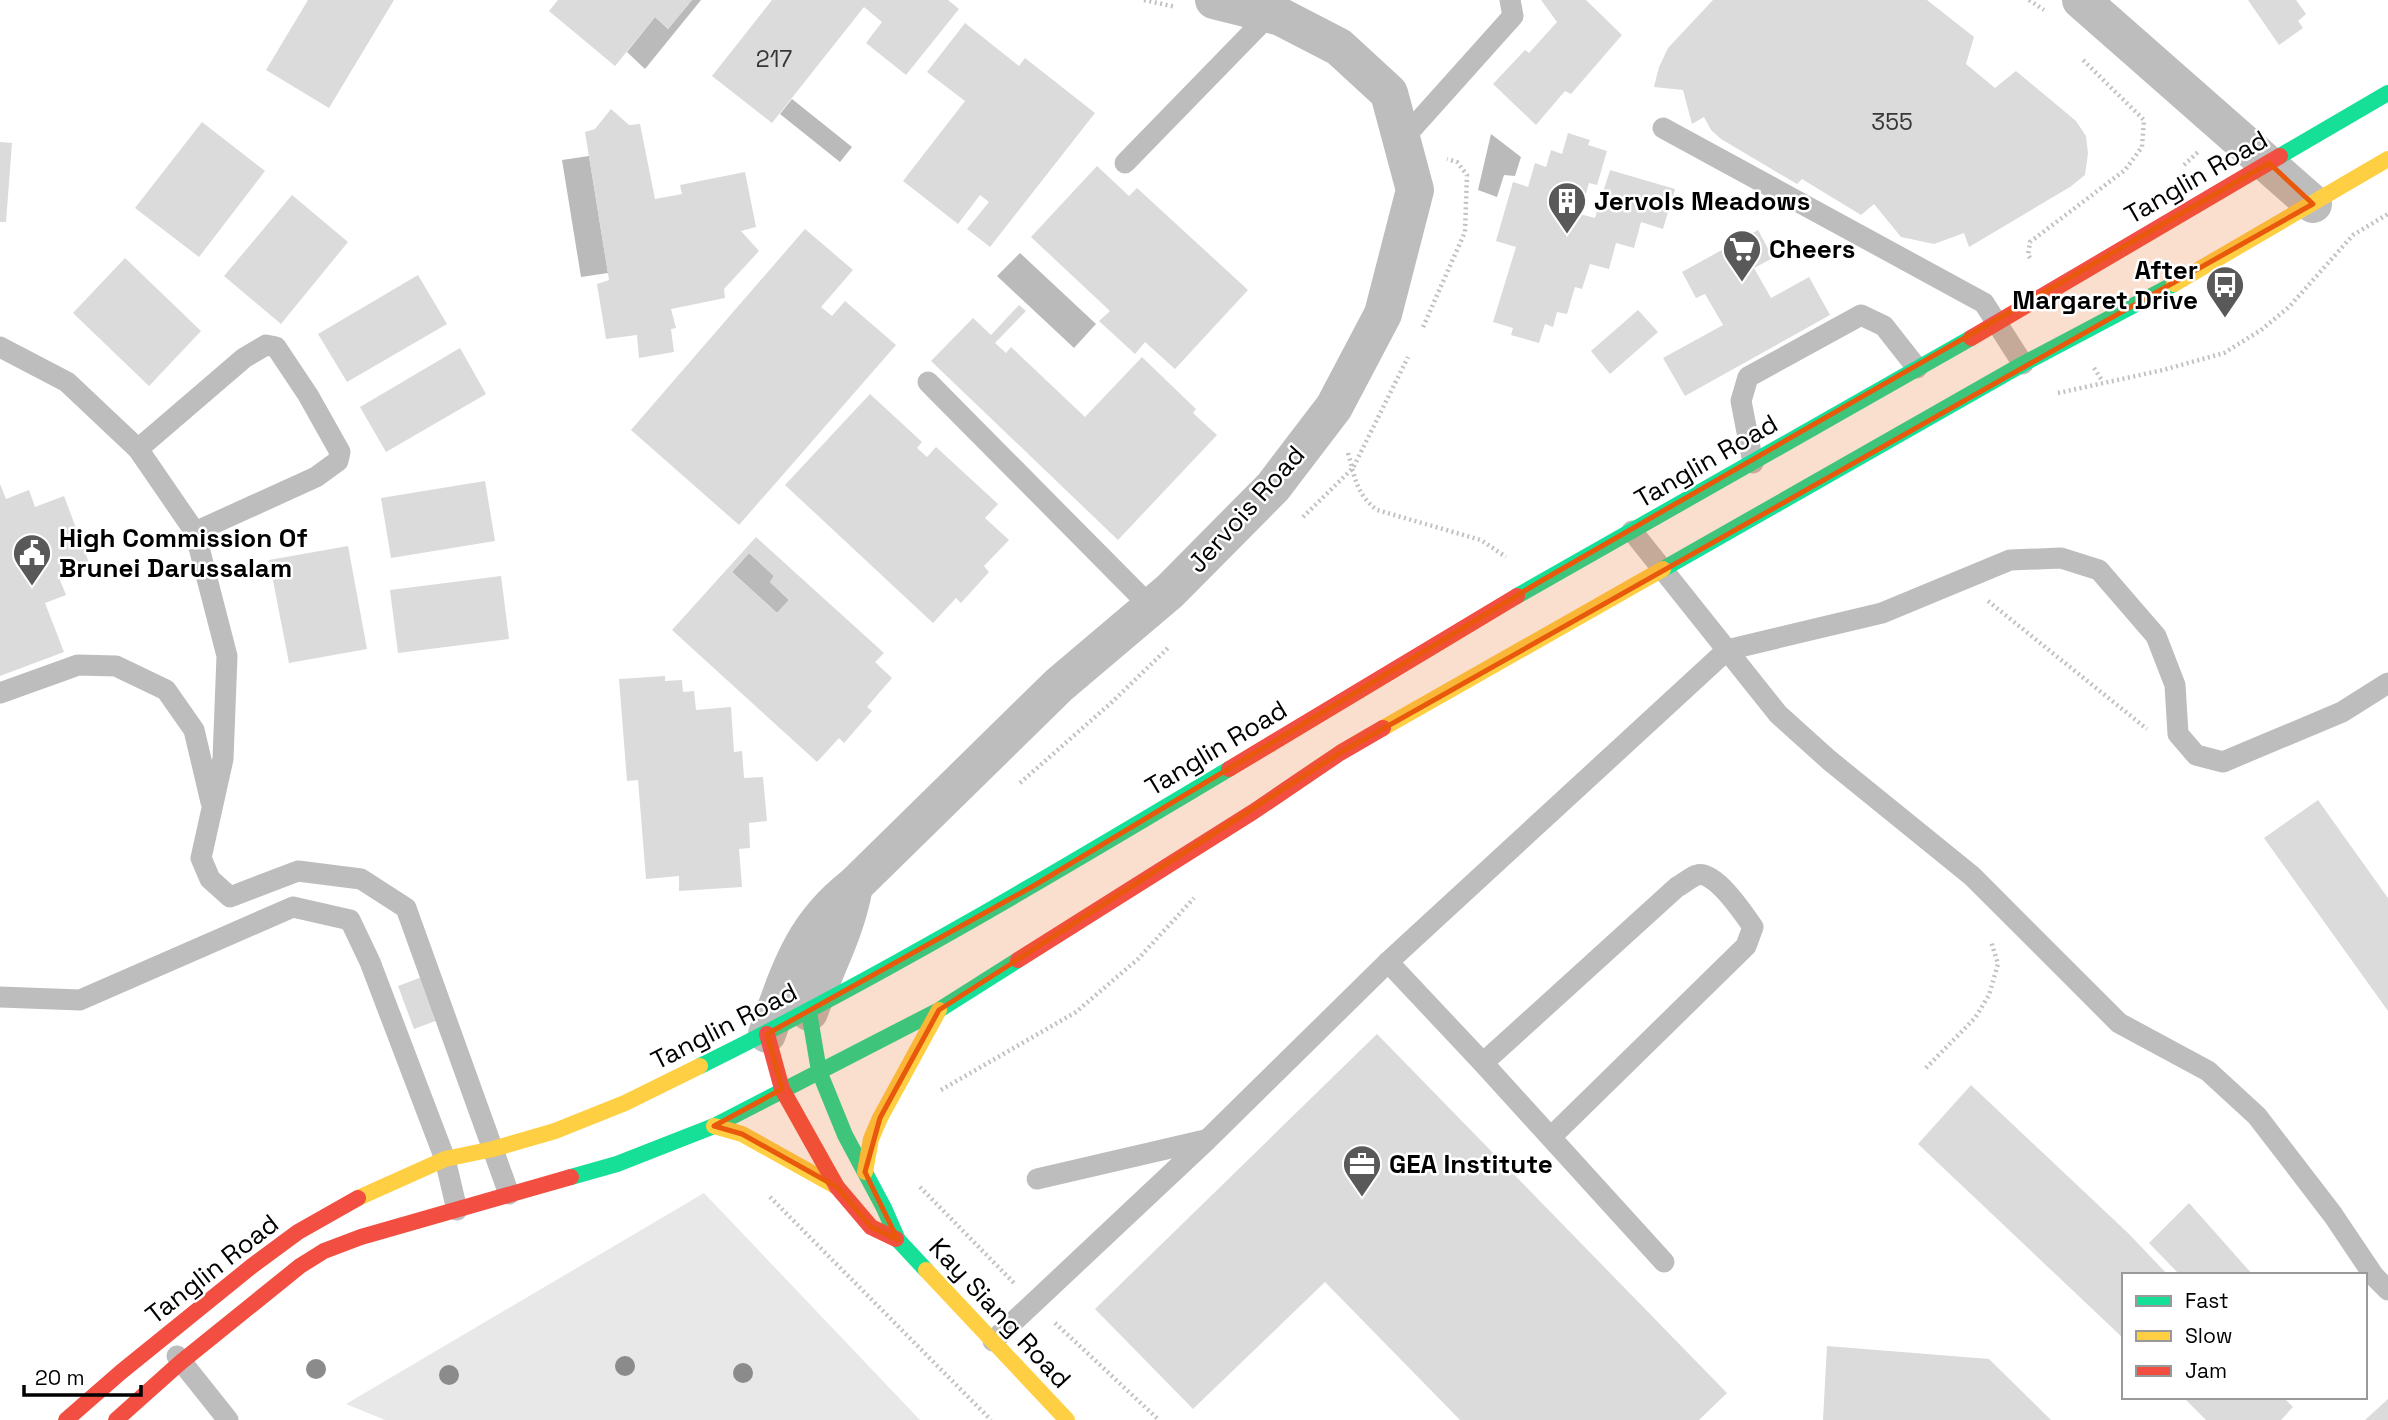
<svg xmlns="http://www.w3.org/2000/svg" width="2388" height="1420" font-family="'Space Grotesk',sans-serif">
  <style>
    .green { fill: #e8e8e8 }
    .water { fill: #bababa }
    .building { fill: #dbdbdb; fill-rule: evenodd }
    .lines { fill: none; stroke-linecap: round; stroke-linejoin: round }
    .path { stroke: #c2c2c2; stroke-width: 4.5; stroke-dasharray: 2 3.5; stroke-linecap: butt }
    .lane { stroke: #bdbdbd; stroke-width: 21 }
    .street { stroke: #bdbdbd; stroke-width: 38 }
    .fast { stroke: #16e098; stroke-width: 16 }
    .slow { stroke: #ffcf43; stroke-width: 16 }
    .jam { stroke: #f24e42; stroke-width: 16 }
    .tree { fill: #8b8b8b }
    .marked { fill: #e8590c; fill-opacity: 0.2; stroke: #e8590c; stroke-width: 5; stroke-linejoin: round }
    .labels { text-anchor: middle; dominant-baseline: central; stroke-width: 5; stroke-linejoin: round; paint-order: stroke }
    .number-label { font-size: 23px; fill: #373737 }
    .street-label { font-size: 26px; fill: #000; stroke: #fff }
    .poi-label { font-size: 26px; font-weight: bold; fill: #000; stroke: #fff; text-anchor: start }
  </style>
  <rect width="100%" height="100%" fill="#fff"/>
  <polygon class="green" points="704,1193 920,1420 385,1420 346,1404"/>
  <g class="water">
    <polygon points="692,0 701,0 645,69 627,52 655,17 668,29"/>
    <polygon points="792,99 852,147 840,162 780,114"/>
    <polygon points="1491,134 1521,157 1515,176 1504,175 1497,197 1478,190"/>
    <polygon points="589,156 608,273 581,277 562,160"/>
    <polygon points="1020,253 1096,324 1074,348 997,276"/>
    <polygon points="749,553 774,576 770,582 789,600 777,613 732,572"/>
  </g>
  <g class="building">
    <polygon points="308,0 394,0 329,108 266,70"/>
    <polygon points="558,0 692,0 668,29 655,17 615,66 549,11"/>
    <polygon points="772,0 948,0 959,9 906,75 866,43 882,22 864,7 772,123 712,76"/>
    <polygon points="1541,0 1586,0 1622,35 1571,94 1565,91 1536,125 1493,84 1525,50 1529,53 1557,22"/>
    <polygon points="1713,0 1927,0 1974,37 1966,64 1995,88 2016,71 2076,121 2086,136 2088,153 2085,175 2070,187 1969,247 1964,233 1934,244 1901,237 1874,204 1861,215 1802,179 1797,184 1721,139 1711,130 1704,117 1692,124 1683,90 1654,87 1659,67 1668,48"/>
    <polygon points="2248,0 2296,0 2306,14 2298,21 2303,28 2279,45"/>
    <polygon points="965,23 1019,66 1025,58 1095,113 990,247 967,229 989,202 980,195 958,224 903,181 965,101 927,72"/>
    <polygon points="611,109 629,125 640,124 655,199 682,194 680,185 745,172 756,227 741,231 759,251 724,289 725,298 671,309 676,328 671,329 674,352 639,358 637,335 606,339 597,284 609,280 585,132 595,129"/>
    <polygon points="202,122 265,171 199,257 135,208"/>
    <polygon points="1568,133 1590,140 1588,145 1607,151 1597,185 1589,183 1580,214 1595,218 1610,170 1675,189 1663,229 1641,222 1634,248 1616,243 1609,269 1590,264 1582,289 1575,287 1567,314 1557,312 1553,327 1545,324 1539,343 1511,335 1513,328 1493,322 1516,247 1496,241 1513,182 1528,187 1535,163 1546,167 1551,150 1562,154"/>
    <polygon points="0,142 12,143 6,222 0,222"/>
    <polygon points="1097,166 1129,196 1137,188 1248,290 1175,369 1145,342 1135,354 1099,321 1110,311 1031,237"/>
    <polygon points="292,195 348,242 281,324 224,276"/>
    <polygon points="805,229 853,270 821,307 832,316 845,301 896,345 739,525 631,430"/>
    <polygon points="1758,230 1773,258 1754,268 1771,298 1809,277 1830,315 1685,396 1663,358 1723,325 1705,294 1696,298 1682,272"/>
    <polygon points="125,258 201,331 149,386 73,313"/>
    <polygon points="418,275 447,324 347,382 318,334"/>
    <polygon points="1019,305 1026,311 995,343 1006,353 1011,347 1085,417 1142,357 1196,409 1193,413 1217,435 1118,540 931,361 973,318 991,335"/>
    <polygon points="1638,310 1658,332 1610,374 1591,351"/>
    <polygon points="460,348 486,394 386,452 360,407"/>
    <polygon points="870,394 922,442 917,448 927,457 936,447 998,504 985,518 1009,540 984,566 989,572 961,603 956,598 933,623 785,485"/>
    <polygon points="485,481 495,541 391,558 381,498"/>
    <polygon points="0,484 6,499 29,490 35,507 64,496 91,568 60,580 66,595 45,603 64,652 0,676"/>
    <path d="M756,537l128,116 -9,9 17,16 -25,29 5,4 -28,32 -5,-5 -22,24 -145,-132zM749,553l25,23 -4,6 19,18 -12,13 -45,-41z"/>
    <polygon points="348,546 367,649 289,663 269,560"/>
    <polygon points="501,576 509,639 398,653 390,590"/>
    <polygon points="665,676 665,681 682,680 683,692 694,691 696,710 731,707 734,752 742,751 744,778 763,777 767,821 749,823 750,848 739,849 742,887 679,891 679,876 646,879 638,780 627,781 619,679"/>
    <polygon points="2318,800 2388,898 2388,1011 2264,838"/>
    <polygon points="422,977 438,1020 414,1029 398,986"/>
    <polygon points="1377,1034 1727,1393 1699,1420 1460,1420 1325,1282 1193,1409 1095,1309"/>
    <polygon points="1971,1085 2129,1234 2168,1275 2124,1275 2124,1339 1918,1144"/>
    <polygon points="2189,1203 2253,1275 2180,1275 2149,1243"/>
    <polygon points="1827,1346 1989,1359 2051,1420 1823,1420"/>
    <polygon points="2183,1397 2283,1397 2293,1407 2281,1420 2206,1420"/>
    <polygon points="2388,1399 2388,1420 2365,1420"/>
  </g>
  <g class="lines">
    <g class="path">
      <polyline points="1144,0 1176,7"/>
      <polyline points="2029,0 2044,10"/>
      <polyline points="2184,165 2198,152"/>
      <polyline points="2030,258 2028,255 2030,242 2125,170 2142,147 2144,120 2083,60"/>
      <polyline points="1423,327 1465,232 1467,175 1457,162 1447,159"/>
      <polyline points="2094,368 2103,382"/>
      <polyline points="2058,393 2163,370 2224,353 2261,330 2289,307 2353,235 2388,214"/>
      <path d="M1348,453c7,24 8,41 29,57l104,30 25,17"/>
      <polyline points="1303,517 1353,468 1408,357"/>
      <polyline points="1988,601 2147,729"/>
      <polyline points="1020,783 1111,703 1169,647"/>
      <polyline points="1926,1068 1975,1018 1989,995 1998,964 1991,941"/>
      <polyline points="941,1090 1076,1012 1138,959 1194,898"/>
      <polyline points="920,1187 1014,1283"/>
      <polyline points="770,1197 991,1420"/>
      <polyline points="1055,1323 1159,1420"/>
    </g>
    <g class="lane">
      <polyline points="1663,128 1984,303 2023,364"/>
      <polyline points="1401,141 1513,16 1510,0"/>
      <polyline points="1125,163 1270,14"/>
      <polyline points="0,347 67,382 138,449 195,532 227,656 223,759 201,858 210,879 230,897 298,871 361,879 406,908 509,1194"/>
      <polyline points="928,382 1151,607"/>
      <polyline points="138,449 244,358 266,345 276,347 308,395 340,452 338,461 316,477 195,532"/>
      <polyline points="1753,463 1741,401 1748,377 1861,315 1884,326 1917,368"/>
      <polyline points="1632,531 1778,714 1829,760 1972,876 2119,1023 2208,1071 2257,1116 2333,1215 2374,1276 2388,1290"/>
      <polyline points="0,693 78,665 116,666 166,690 194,730 211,802"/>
      <polyline points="1388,962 1483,1063 1664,1262"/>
      <polyline points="0,997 80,1000 293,907 350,920 370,962 445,1159 457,1210"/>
      <path d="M1483,1063l194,-176c6,-3 14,-10 20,-12 18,-5 47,39 56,52l-7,19 -195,191"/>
      <polyline points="1037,1179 1205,1140"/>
      <polyline points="993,1341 1207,1140 1388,962 1727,650 1882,613 2010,560 2061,558 2099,570 2156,636 2175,685 2178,734 2196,755 2223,762 2342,712 2388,683"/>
      <polyline points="177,1356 228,1420"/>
    </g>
    <g class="street">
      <polyline points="2081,0 2313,204"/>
      <path d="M809,1012c16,-44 37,-80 45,-126"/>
      <path d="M767,1034c22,-61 34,-107 87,-148l205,-201 111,-94 103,-104 61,-80 49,-93 32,-124 -26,-97 -50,-46 -58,-30 -67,-17"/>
    </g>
    <g class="fast">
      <polyline points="2280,156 2388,93"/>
      <polyline points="1663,569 2023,364 2174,284"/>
      <polyline points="1517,596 1971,338"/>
      <polyline points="809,1012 819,1071 845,1135 884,1208 898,1240 926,1270"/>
      <path d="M700,1066c182,-90 355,-193 529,-297"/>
      <polyline points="571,1177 617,1164 714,1126 939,1010 1018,960"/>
    </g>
    <g class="slow">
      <polyline points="2174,284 2388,159"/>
      <polyline points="1383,728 1663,569"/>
      <polyline points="714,1126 742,1134 837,1187"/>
      <polyline points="865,1172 871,1139 880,1118 939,1010"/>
      <polyline points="358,1198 445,1159 493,1149 555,1131 625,1103 700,1066"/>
      <polyline points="926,1270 1067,1420"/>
    </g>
    <g class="jam">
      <polyline points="1971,338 2280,156"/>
      <polyline points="1229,769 1517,596"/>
      <polyline points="1018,960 1253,812 1340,753 1383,728"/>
      <polyline points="767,1034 782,1089 837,1187 871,1227 896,1239"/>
      <polyline points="66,1420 121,1372 252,1266 298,1232 358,1198"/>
      <polyline points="116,1420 181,1362 300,1266 324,1251 361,1237 571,1177"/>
    </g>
  </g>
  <g class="tree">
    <circle cx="625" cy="1366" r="10"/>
    <circle cx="316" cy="1369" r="10"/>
    <circle cx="743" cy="1373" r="10"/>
    <circle cx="449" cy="1375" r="10"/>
  </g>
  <path class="marked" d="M2269,163l44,41 -973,549 -401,257 -59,108 -15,54 33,68 -27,-13 -34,-40 -95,-53 -28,-8 68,-37 -15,-55 268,-149 506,-304z"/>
  <defs>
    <g id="building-pin" transform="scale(2.0125)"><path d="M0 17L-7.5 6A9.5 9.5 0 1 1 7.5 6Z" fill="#595959" stroke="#fff"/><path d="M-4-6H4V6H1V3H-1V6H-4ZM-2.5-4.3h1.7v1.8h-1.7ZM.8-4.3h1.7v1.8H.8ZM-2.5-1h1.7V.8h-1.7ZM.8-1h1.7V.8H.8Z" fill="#fff"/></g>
    <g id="supermarket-pin" transform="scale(2.0125)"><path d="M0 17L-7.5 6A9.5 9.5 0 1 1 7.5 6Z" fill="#595959" stroke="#fff"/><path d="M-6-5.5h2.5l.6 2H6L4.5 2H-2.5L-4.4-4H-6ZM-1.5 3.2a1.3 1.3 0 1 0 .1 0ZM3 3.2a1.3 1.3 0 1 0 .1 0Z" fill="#fff"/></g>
    <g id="bus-pin" transform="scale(2.0125)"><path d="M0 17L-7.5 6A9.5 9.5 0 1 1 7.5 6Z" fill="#595959" stroke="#fff"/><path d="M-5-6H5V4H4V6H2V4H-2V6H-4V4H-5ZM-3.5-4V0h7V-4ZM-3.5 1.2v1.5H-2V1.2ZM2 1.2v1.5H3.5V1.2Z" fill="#fff"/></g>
    <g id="civic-pin" transform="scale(2.0125)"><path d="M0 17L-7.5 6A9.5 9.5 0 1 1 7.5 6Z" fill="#595959" stroke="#fff"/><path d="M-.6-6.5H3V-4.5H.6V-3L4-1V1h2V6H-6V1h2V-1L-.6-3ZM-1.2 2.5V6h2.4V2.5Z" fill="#fff"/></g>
    <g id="office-pin" transform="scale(2.0125)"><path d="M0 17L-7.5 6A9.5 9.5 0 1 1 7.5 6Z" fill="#595959" stroke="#fff"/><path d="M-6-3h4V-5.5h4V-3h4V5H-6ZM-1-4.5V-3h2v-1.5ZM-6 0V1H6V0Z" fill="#fff"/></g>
  </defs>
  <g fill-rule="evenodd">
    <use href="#building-pin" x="1567" y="201"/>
    <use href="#supermarket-pin" x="1742" y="249"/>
    <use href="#bus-pin" x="2225" y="285"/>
    <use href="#civic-pin" x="32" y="553"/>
    <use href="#office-pin" x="1362" y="1164"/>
  </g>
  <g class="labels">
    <g class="number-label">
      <text x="774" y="59">217</text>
      <text x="1892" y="122">355</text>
    </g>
    <g class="street-label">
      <text transform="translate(2196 177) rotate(-30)">Tanglin Road</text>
      <text transform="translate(1706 461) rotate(-30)">Tanglin Road</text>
      <text transform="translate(1246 509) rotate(-48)">Jervois Road</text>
      <text transform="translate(1216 748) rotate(-31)">Tanglin Road</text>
      <text transform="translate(724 1026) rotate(-27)">Tanglin Road</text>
      <text transform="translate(212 1269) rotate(-38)">Tanglin Road</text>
      <text transform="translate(1000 1313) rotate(47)">Kay Siang Road</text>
    </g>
    <g class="poi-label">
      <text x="1594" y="201">Jervols Meadows</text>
      <text x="1769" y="249">Cheers</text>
      <text x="2198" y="270" text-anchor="end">After<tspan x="2198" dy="30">Margaret Drive</tspan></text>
      <text x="59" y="538">High Commission Of<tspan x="59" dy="30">Brunei Darussalam</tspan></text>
      <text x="1389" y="1164">GEA Institute</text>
    </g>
  </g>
  <rect x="2122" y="1273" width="245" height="126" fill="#ffffff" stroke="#999999" stroke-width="2"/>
  <rect x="2136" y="1296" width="35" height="10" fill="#16e098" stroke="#999999" stroke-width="2"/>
  <text x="2185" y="1308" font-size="21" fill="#000000">Fast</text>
  <rect x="2136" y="1331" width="35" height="10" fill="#ffcf43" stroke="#999999" stroke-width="2"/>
  <text x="2185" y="1343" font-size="21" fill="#000000">Slow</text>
  <rect x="2136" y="1366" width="35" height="10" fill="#f24e42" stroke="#999999" stroke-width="2"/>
  <text x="2185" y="1378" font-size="21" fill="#000000">Jam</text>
  <path d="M24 1385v10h117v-10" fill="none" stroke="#000000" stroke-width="3.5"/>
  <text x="35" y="1385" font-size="21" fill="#000000" stroke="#ffffff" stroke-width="5" paint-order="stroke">20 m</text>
</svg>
